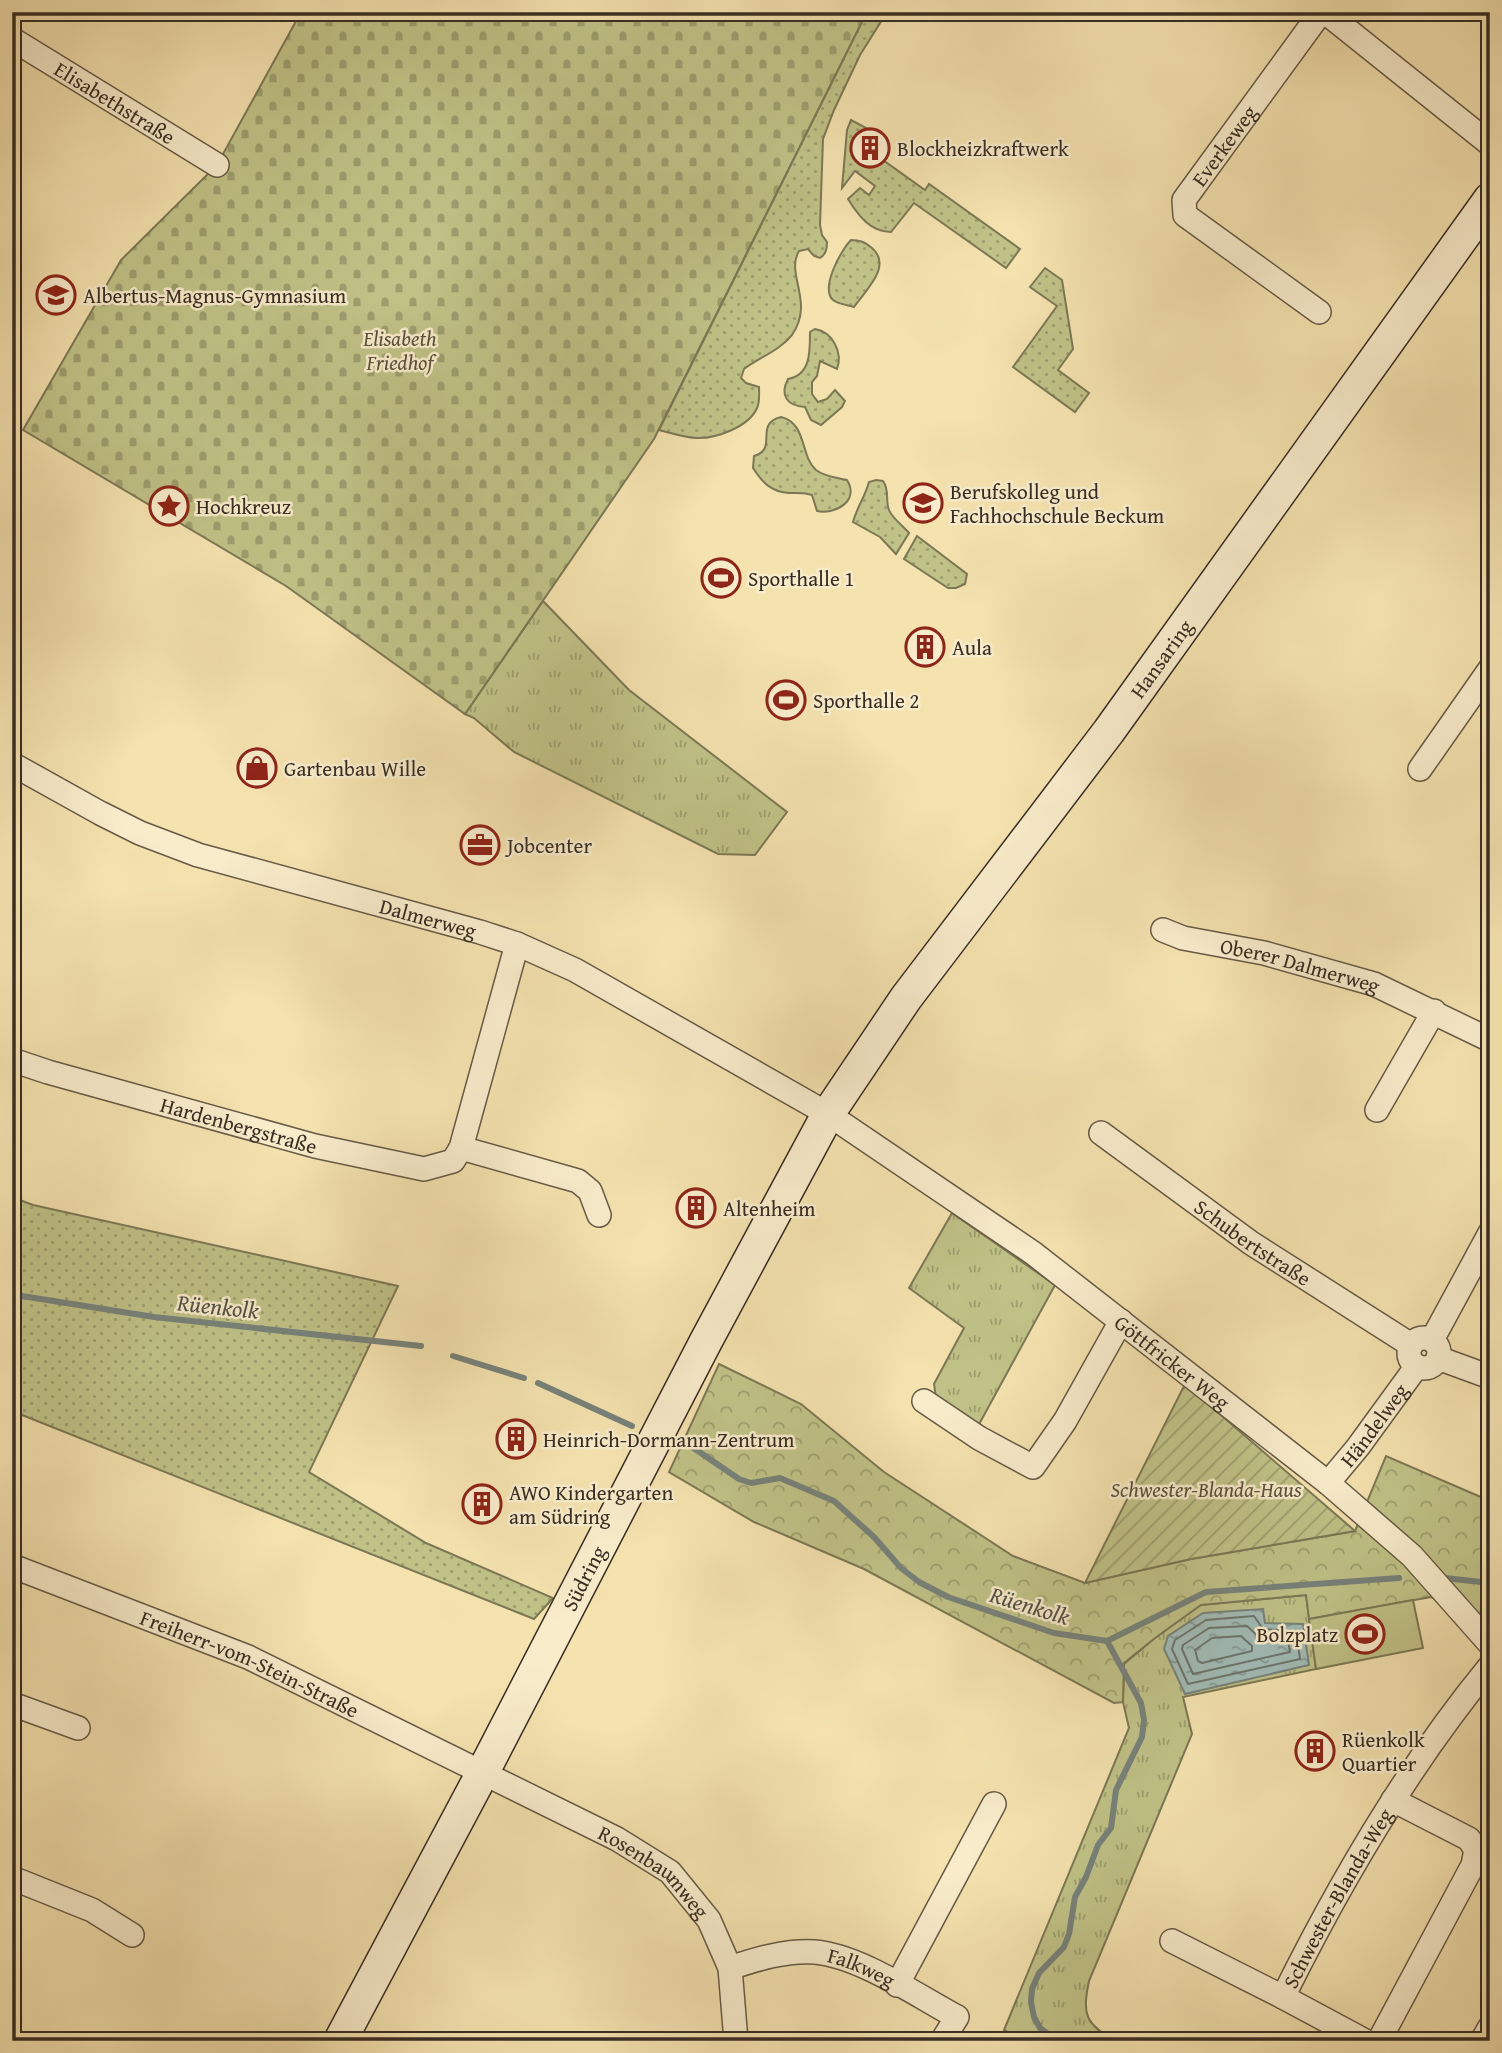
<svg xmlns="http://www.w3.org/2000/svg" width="1502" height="2053" font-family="'Gentium Book Plus',serif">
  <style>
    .grass { fill: url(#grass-tufts); stroke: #7c7855; stroke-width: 2 }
    .forest { fill: url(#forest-crowns); stroke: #7c7855; stroke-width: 2 }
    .cemetery { fill: url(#cemetery-stones); stroke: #7c7855; stroke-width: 2 }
    .park { fill: url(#park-dots); stroke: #7c7855; stroke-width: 2 }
    .garden { fill: url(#garden-furrows); stroke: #7c7855; stroke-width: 2 }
    .pitch { fill: #c0c287; stroke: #7c7855; stroke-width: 2 }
    .water { fill: url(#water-ripples); stroke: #77827b; stroke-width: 2 }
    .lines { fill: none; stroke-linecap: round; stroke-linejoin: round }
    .shore { stroke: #6c746c; stroke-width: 2 }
    .stream { stroke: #77827b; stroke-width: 6 }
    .street-casing { stroke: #675a46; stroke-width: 26 }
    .secondary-casing { stroke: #382d23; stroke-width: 35 }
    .street { stroke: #f8eccb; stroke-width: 23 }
    .secondary { stroke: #f8eccb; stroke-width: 32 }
    .labels { text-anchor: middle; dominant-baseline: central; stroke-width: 5; stroke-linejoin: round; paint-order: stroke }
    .street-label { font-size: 21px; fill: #382d23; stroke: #f8eccb }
    .poi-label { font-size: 21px; fill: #382d23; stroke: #f8eccb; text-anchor: start }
    .park-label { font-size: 21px; font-style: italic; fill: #5a523c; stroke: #f8eccb }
    .water-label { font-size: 23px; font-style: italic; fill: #525048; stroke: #f8eccb }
  </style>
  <defs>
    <pattern id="grass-tufts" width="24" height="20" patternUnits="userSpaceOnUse" patternTransform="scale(1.75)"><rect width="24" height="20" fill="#c0c287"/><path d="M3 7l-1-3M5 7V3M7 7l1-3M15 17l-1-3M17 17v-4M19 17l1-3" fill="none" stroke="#9d9e6e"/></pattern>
    <pattern id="forest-crowns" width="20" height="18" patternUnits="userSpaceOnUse" patternTransform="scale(1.75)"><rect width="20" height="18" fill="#c0c287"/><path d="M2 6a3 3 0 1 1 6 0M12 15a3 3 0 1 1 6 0" fill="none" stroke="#9d9e6e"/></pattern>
    <pattern id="cemetery-stones" width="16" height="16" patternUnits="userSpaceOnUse" patternTransform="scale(1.75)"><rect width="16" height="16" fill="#c0c287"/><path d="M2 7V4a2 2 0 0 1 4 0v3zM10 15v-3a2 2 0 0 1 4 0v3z" fill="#9d9e6e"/></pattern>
    <pattern id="park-dots" width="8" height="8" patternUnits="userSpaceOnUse" patternTransform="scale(1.75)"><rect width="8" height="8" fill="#c0c287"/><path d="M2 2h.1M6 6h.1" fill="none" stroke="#9d9e6e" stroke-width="1.8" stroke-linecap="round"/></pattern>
    <pattern id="garden-furrows" width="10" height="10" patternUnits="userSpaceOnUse" patternTransform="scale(1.75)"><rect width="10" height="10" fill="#c0c287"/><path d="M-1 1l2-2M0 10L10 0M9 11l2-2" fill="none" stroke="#9d9e6e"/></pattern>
    <pattern id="water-ripples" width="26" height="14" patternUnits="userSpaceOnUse" patternTransform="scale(1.75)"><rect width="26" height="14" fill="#a1bbb6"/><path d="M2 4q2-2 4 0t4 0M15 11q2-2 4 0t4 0" fill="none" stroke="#849894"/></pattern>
  </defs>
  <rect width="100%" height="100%" fill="#f4e2af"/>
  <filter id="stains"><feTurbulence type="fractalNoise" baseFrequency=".00286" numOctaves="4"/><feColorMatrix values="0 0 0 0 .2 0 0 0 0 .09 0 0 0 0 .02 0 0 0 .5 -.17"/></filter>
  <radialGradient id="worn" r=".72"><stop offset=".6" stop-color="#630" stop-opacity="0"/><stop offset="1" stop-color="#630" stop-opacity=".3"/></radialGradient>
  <g class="grass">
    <polygon points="543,601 629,690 787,812 755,855 718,854 514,752 474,718 465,714"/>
    <polygon points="952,1213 1055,1285 977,1428 936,1398 934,1384 964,1328 909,1288"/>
    <path d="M1306,1595l10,74 -133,28 9,37 -103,247c-7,34 -4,43 27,60h-91l-21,-11 125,-302 -6,-26 1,-38 31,-26 45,-33z"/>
  </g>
  <polygon class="forest" points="719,1364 801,1404 884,1472 1013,1556 1085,1583 1191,1559 1355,1531 1386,1456 1490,1501 1490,1624 1431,1597 1309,1619 1306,1595 1201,1605 1155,1638 1124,1663 1123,1702 1114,1703 864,1569 754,1522 669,1472"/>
  <polygon class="cemetery" points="301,12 867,12 654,439 465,714 286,586 23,430 121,260 217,165"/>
  <g class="park">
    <path d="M867,12h20l-27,43 -26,55 -11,29 -3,86 2,10 5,7c0,7 -1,12 -7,16l-6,-2 -6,-7 -9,2c-14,23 16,51 -7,84 -13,16 -32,22 -48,34l-3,9 5,5 13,4c0,7 1,15 -2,21 -8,19 -42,31 -61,30 -13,-1 -25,-5 -37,-8z"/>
    <path d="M851,120l19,10 -12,18 12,9 3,-4 52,37 4,-6 91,65 -14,19 -92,-65 -23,29c-21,0 -33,-17 -43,-33l12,-11 9,7 6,-9 -20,-15 -13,17 5,-58z"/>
    <path d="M851,240c9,0 14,2 21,8 21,18 -7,43 -18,59 -7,-2 -16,-3 -21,-7 -13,-12 8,-50 18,-60z"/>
    <polygon points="1045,268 1062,280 1073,349 1058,370 1089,393 1075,412 1013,367 1057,306 1030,287"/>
    <path d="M815,329c18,3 28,24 22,40l-17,-8 -3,15 -5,6v12l6,8 9,-3 8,-9 10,11 -3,6 -21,18 -10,-5 -6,-13c-17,-1 -26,-11 -17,-28 23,-4 22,-28 22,-47z"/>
    <path d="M781,417c26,6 19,39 35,53 9,7 20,7 31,10 13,21 -12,35 -30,31l-5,-16c-8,-3 -14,-2 -23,-2 -18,-1 -27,-11 -36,-25l1,-12c25,-7 -1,-32 27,-39z"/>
    <path d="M876,480l7,1c7,9 2,19 6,29 3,8 14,16 20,23l-13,21 -16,-17 -27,-15c4,-15 12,-25 16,-40z"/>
    <polygon points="917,536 967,574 965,584 956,588 948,588 904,559"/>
    <polygon points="12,1197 33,1205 398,1286 309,1472 426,1543 553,1598 534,1619 12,1411"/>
  </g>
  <polygon class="garden" points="1185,1384 1355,1531 1191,1559 1085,1583"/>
  <polygon class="pitch" points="1413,1600 1423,1648 1316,1669 1309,1619"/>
  <polygon class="water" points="1263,1609 1265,1623 1303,1624 1309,1665 1185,1694 1164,1649 1168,1636 1203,1613"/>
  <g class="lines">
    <g class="shore">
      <polygon points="1254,1616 1263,1629 1296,1631 1300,1659 1188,1684 1172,1649 1175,1640 1206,1620"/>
      <polygon points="1247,1626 1260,1638 1288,1640 1290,1652 1193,1674 1182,1649 1183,1645 1209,1628"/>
      <polygon points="1241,1636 1252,1646 1252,1651 1202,1663 1198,1661 1195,1650 1212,1638"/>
    </g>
    <g class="stream">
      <polyline points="12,1292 22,1296 154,1317 421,1346"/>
      <polyline points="453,1356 524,1378"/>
      <polyline points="538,1383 632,1426"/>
      <polyline points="692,1447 739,1479 751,1483 780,1478 834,1501 874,1537 901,1568 919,1582 948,1597 1054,1633 1107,1641 1206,1592 1399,1578"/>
      <polyline points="1445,1578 1490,1583"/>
      <polyline points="1057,2041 1040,2028 1034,2017 1031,2002 1032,1989 1039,1973 1064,1947 1069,1934 1075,1897 1086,1877 1098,1845 1111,1828 1116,1790 1142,1737 1144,1720 1141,1703 1107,1641"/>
    </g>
    <g class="street-casing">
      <g id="street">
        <polyline points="1325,12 1490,144"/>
        <path id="s1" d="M12,39l205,126"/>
        <path id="s2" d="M1319,312l-134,-97 -1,-15 137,-188"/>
        <path id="s3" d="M12,764l88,49 40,20 58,22 282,77 37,12 58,26 253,144 205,139 295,230 84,73 78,88"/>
        <polyline points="1420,769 1490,669"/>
        <path id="s4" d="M1163,930l20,8 81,15 110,31 116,56"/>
        <path id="s5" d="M12,1060l36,12 267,74 109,23 29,-8 8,-13 56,-204"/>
        <polyline points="1377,1110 1434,1011"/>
        <path id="s6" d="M1101,1133l150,110 160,102"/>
        <polyline points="461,1148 578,1181 590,1191 599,1215"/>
        <circle cx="1424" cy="1353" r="15"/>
        <polyline points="1432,1340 1490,1233"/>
        <polyline points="1438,1358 1490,1377"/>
        <polyline points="924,1401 979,1438 1033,1467 1065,1421 1121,1321"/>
        <path id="s7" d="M1328,1483l30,-36 59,-81"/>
        <path id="s8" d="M12,1566l236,91 369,182 53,33 39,48 21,48 6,73"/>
        <polyline points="12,1704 78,1728"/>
        <polyline points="12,1878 92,1910 132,1935"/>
        <polyline points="1172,1941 1283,1997"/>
        <path id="s9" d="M730,1968c27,-9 56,-18 85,-16 45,4 101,43 142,65l-15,24"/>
        <polyline points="897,1985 994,1804"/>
        <path id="s10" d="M1365,2041l-82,-44c58,-117 124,-230 207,-331"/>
        <polyline points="1379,2041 1473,1865 1476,1850 1469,1839 1393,1800"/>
        <polyline points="1482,2041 1490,2027"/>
      </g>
    </g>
    <g class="secondary-casing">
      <g id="secondary">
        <path id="s11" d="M340,2041l143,-269 223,-431 122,-227 78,-116 203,-267 381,-532"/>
      </g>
    </g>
    <use href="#street" class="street"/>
    <use href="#secondary" class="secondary"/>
  </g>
  <defs>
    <g id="building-ring" transform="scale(2.0125)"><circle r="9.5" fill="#f8eccb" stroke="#8f2418" stroke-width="1.5"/><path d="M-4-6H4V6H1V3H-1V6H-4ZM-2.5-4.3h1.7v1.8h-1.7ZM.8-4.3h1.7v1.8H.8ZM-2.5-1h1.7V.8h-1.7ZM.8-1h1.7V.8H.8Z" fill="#8f2418"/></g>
    <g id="school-ring" transform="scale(2.0125)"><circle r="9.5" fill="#f8eccb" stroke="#8f2418" stroke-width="1.5"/><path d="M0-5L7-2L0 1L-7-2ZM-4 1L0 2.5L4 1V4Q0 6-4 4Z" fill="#8f2418"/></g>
    <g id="sight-ring" transform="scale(2.0125)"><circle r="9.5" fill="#f8eccb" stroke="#8f2418" stroke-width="1.5"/><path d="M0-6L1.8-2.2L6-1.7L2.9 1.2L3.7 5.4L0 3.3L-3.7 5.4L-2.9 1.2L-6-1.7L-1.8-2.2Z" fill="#8f2418"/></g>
    <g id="stadium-ring" transform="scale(2.0125)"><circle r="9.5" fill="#f8eccb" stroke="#8f2418" stroke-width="1.5"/><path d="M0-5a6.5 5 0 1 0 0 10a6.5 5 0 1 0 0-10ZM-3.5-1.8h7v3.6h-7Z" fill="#8f2418"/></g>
    <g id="shop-ring" transform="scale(2.0125)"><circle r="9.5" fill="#f8eccb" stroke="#8f2418" stroke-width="1.5"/><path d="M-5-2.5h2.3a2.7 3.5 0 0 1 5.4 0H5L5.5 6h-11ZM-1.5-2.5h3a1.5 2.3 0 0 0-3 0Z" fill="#8f2418"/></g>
    <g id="office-ring" transform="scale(2.0125)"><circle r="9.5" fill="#f8eccb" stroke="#8f2418" stroke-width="1.5"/><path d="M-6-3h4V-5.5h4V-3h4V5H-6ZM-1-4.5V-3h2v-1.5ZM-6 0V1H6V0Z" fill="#8f2418"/></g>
  </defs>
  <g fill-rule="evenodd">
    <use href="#building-ring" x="870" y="148"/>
    <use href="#school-ring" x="56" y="295"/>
    <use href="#school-ring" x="923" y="503"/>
    <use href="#sight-ring" x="169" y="506"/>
    <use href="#stadium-ring" x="721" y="578"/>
    <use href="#building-ring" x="925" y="647"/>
    <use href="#stadium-ring" x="786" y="700"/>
    <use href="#shop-ring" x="257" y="768"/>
    <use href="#office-ring" x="480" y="845"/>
    <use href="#building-ring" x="696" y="1208"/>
    <use href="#building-ring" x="516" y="1439"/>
    <use href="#building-ring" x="482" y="1504"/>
    <use href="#stadium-ring" x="1365" y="1634"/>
    <use href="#building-ring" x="1315" y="1751"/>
  </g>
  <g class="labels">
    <g class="street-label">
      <text stroke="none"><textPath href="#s1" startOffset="121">Elisabethstraße</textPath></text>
      <text stroke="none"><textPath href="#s2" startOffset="248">Everkeweg</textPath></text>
      <text stroke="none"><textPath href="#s11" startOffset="1612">Hansaring</textPath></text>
      <text stroke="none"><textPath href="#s3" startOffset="446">Dalmerweg</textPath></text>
      <text stroke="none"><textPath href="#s4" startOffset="142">Oberer Dalmerweg</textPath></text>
      <text stroke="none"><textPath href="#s5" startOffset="236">Hardenbergstraße</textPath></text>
      <text stroke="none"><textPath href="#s6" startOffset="187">Schubertstraße</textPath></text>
      <text stroke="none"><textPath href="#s3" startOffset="1318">Göttfricker Weg</textPath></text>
      <text stroke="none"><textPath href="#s7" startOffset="74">Händelweg</textPath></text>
      <text stroke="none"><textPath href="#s11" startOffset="523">Südring</textPath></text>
      <text stroke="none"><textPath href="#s8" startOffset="257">Freiherr-vom-Stein-Straße</textPath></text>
      <text stroke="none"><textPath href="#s8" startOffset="714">Rosenbaumweg</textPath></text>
      <text stroke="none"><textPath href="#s10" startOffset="206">Schwester-Blanda-Weg</textPath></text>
      <text stroke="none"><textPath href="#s9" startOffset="136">Falkweg</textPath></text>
    </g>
    <g class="poi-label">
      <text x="897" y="148">Blockheizkraftwerk</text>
      <text x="83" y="295">Albertus-Magnus-Gymnasium</text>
      <text x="950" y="491">Berufskolleg und<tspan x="950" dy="24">Fachhochschule Beckum</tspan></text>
      <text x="196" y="506">Hochkreuz</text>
      <text x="748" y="578">Sporthalle 1</text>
      <text x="952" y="647">Aula</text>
      <text x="813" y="700">Sporthalle 2</text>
      <text x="284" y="768">Gartenbau Wille</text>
      <text x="507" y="845">Jobcenter</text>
      <text x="723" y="1208">Altenheim</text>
      <text x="543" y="1439">Heinrich-Dormann-Zentrum</text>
      <text x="509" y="1492">AWO Kindergarten<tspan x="509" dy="24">am Südring</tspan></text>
      <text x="1338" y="1634" text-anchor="end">Bolzplatz</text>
      <text x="1342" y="1739">Rüenkolk<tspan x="1342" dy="24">Quartier</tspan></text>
    </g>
    <g class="park-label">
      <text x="400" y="338">Elisabeth<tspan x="400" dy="24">Friedhof</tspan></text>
      <text x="1206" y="1489">Schwester-Blanda-Haus</text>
    </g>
    <g class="water-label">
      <text transform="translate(218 1306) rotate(6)">Rüenkolk</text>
      <text transform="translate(1030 1605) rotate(17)">Rüenkolk</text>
    </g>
  </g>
  <rect width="1502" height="2053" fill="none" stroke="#f4e2af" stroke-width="42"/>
  <rect x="14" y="14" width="1474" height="2025" fill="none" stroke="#382d23" stroke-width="3.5"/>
  <rect x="21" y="21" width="1460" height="2011" fill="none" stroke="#382d23" stroke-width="2"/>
  <rect width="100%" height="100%" filter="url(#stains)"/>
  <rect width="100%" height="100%" fill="url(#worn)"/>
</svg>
